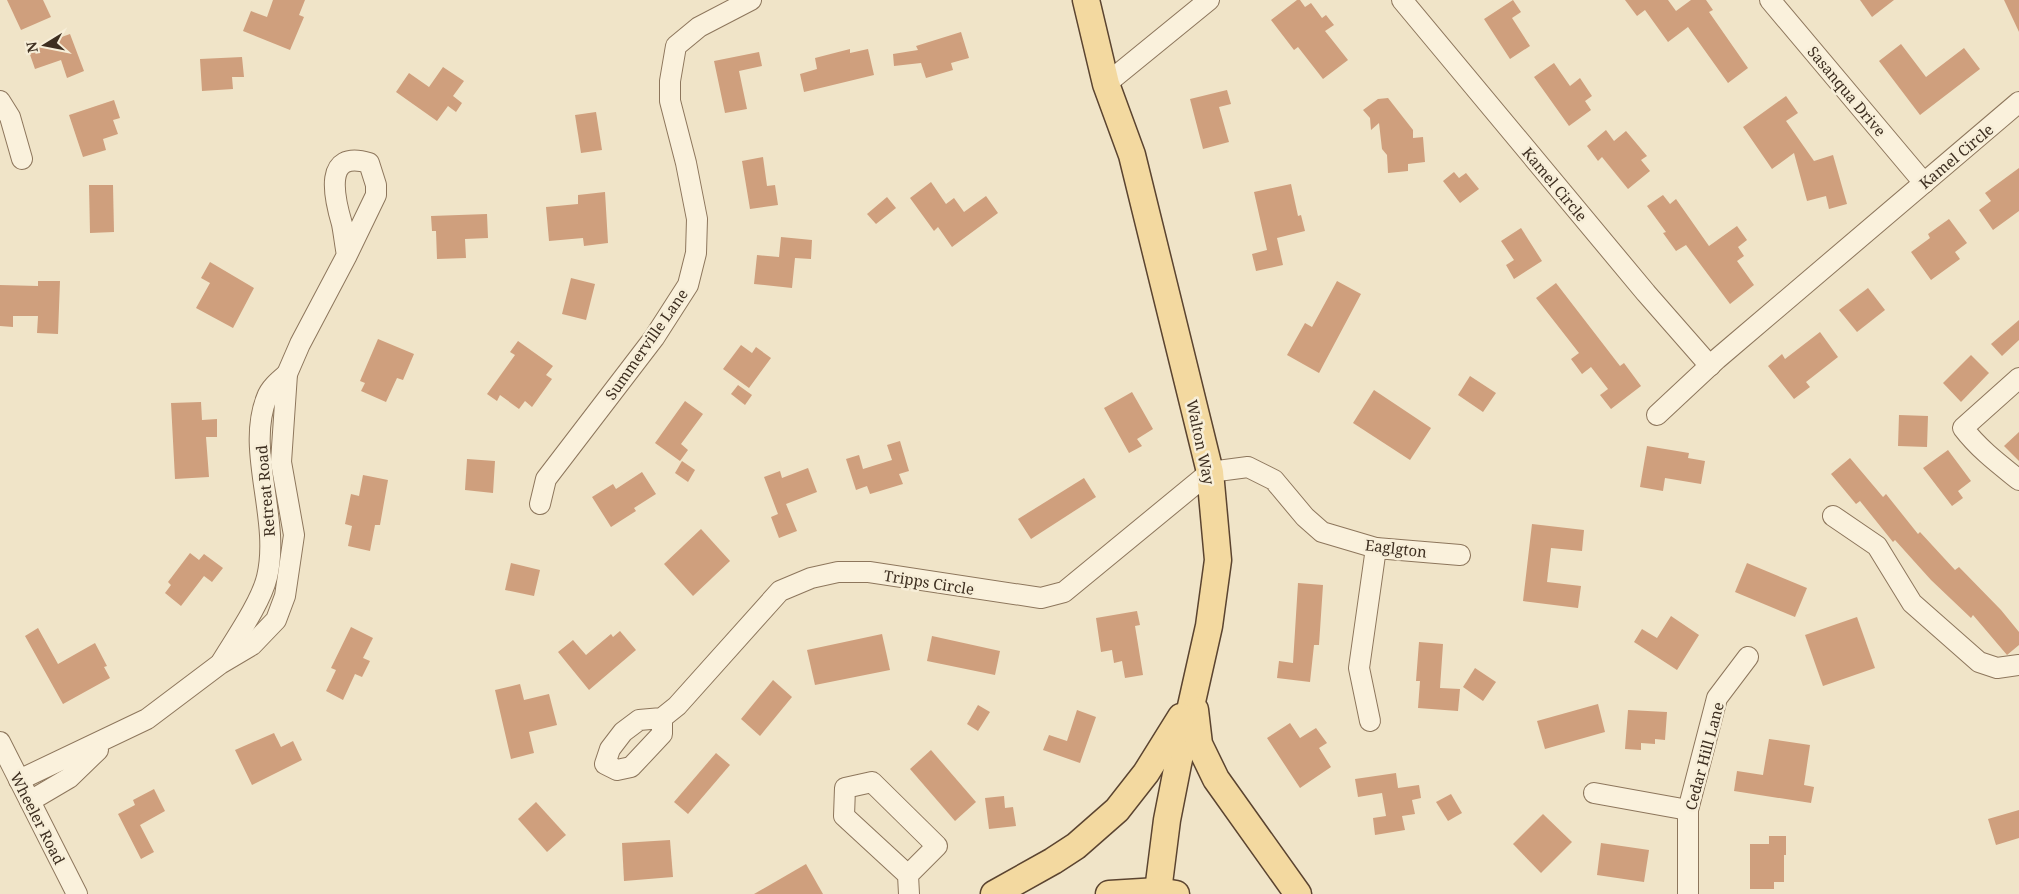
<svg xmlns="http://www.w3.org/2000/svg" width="2019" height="894" font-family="'Noto Serif',serif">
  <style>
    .building { fill: #cf9f7d }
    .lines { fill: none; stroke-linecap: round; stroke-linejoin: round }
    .minor-casing { stroke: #8d765c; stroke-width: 22 }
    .major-casing { stroke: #5b4430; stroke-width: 29 }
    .minor { stroke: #faf1dc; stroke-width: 20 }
    .major { stroke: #f3d9a0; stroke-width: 26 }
    .labels { text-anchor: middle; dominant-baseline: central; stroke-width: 5; stroke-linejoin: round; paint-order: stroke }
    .street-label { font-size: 15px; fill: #3d2e20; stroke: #f7eed8 }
  </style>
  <rect width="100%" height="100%" fill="#f0e4c8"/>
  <g class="building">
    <polygon points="7,0 43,0 51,17 21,30"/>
    <polygon points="273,0 305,0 299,15 304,17 290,50 243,31 251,11 267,17"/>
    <polygon points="1297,0 1300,0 1305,7 1311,3 1322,18 1326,15 1334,25 1325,31 1348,60 1323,79 1298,47 1294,50 1271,20"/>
    <polygon points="1513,0 1521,12 1512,18 1530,46 1510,59 1484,19"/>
    <polygon points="1625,0 1668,0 1676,11 1691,0 1706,0 1713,10 1709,12 1748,68 1728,83 1688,27 1668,42 1645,10 1637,16"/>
    <polygon points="1860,0 1894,0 1872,17"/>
    <polygon points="2004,0 2019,0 2019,32"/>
    <polygon points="961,32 969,58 951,63 953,70 926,78 921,63 894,66 893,54 918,50 916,46"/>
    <polygon points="70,34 84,71 67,78 61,60 35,69 28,49"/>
    <polygon points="1901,44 1926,77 1964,48 1980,69 1920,115 1879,61"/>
    <polygon points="850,49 850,53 868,49 874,75 804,92 800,74 817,69 815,58"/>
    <polygon points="759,52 762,66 739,71 747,109 725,113 714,61"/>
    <polygon points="242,57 244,77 232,77 233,89 202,91 200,59"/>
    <polygon points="1554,63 1570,86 1580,78 1592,96 1585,101 1591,110 1569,126 1534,77"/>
    <polygon points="443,67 464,81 453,96 462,103 456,112 448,106 437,121 396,92 409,73 429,87"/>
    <polygon points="1227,90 1231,104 1219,107 1229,142 1203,149 1190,99"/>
    <polygon points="1786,96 1798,113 1786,121 1814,161 1833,155 1847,204 1829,209 1826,196 1807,201 1794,153 1772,169 1743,127"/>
    <polygon points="1388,98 1413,130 1413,138 1423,137 1425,162 1408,164 1408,171 1388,173 1387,155 1382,149 1379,123 1371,130 1370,118 1363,110 1378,99"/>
    <polygon points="114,100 120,118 113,120 118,134 103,139 106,150 83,157 69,115"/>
    <polygon points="596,112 602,150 581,153 575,115"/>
    <polygon points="1606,130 1614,141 1626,131 1647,156 1641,160 1650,171 1628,189 1602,157 1598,161 1587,146"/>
    <polygon points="763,157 767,186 775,185 778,205 750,209 742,161"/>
    <polygon points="2019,168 2019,211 1993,230 1979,210 1991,201 1985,193"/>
    <polygon points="1454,172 1459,178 1466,173 1479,189 1460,203 1443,181"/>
    <polygon points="931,182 946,204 954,198 964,212 986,196 998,213 952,247 938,227 934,231 910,198"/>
    <polygon points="1291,184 1298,216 1301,215 1305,231 1277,238 1283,265 1256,271 1252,254 1267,250 1254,192"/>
    <polygon points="89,185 113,185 114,232 90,233"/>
    <polygon points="605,192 608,243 584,246 583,238 549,241 546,207 578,204 578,195"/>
    <polygon points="1663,195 1670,204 1676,199 1709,246 1737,226 1747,240 1738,247 1744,256 1737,261 1754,285 1730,304 1686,245 1676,251 1663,233 1666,232 1647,206"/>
    <polygon points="887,197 896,208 876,224 867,214"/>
    <polygon points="487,214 488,238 465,239 466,258 437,259 436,231 432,231 431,216"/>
    <polygon points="1949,219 1967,243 1955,252 1960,259 1931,280 1911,252 1930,238 1928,234"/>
    <polygon points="1521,228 1542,261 1514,279 1506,265 1514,260 1501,241"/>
    <polygon points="781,237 812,240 811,259 795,258 792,288 754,284 757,255 779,257"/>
    <polygon points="210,262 254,288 233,328 196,308 210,283 201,278"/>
    <polygon points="571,278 595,284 586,320 562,314"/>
    <polygon points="38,281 60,281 58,334 37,333 38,316 13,316 13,327 0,326 0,285 38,286"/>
    <polygon points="1337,281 1361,294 1319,373 1287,355 1305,323 1312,327"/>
    <polygon points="1556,283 1620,366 1624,363 1641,386 1611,409 1600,395 1608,389 1591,367 1582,374 1571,359 1579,353 1536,298"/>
    <polygon points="1868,288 1885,310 1857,332 1839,310"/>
    <polygon points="2019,320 2019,340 2002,356 1991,344"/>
    <polygon points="1820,332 1838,357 1806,382 1810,387 1794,399 1768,366 1782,354 1785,359"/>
    <polygon points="378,339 414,354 403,380 397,378 386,402 361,391 365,383 360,381"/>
    <polygon points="518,341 553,366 546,375 552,379 532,407 525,401 519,409 500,395 497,401 487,394 515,355 510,352"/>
    <polygon points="741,345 752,353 756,347 771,358 749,388 723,369"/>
    <polygon points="1971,355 1989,373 1961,402 1943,383"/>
    <polygon points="1470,376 1496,393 1483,412 1458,395"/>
    <polygon points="738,385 752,395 745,405 731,394"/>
    <polygon points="1374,390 1431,428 1410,460 1353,423"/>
    <polygon points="1132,392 1153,429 1137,439 1142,446 1129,453 1104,408"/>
    <polygon points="685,401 703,414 681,444 688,450 680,461 655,443"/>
    <polygon points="201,402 202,420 217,419 217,437 206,437 209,477 175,479 171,403"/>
    <polygon points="1899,415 1928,416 1927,447 1898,446"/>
    <polygon points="2019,432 2019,461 2004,446"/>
    <polygon points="900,441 909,471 899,474 903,484 870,494 867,486 856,490 846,459 859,455 863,469 892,460 887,445"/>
    <polygon points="1647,446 1689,453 1688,458 1705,461 1701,484 1665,478 1663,491 1640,487"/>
    <polygon points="1948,450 1971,481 1958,491 1963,498 1952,506 1923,468"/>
    <polygon points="1850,458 1883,497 1886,494 1918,534 1920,532 1955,570 1959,567 2001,610 2019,632 2019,645 2007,655 1973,615 1971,618 1931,580 1895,540 1893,542 1860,501 1856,504 1831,474"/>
    <polygon points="467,459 495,461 493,493 465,490"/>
    <polygon points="682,461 695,470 688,482 675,473"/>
    <polygon points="808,468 817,492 786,504 797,531 779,538 771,517 778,514 764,477 780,471 782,478"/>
    <polygon points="642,472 656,494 634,508 636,511 611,527 592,497 613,484 616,489"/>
    <polygon points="363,475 388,480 380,525 375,525 370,551 348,546 352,526 345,524 351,494 359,496"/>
    <polygon points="1084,478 1096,497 1031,539 1018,519"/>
    <polygon points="1532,524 1584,530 1582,551 1551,548 1547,582 1581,586 1578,608 1523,601"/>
    <polygon points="701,529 730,561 693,596 664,564"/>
    <polygon points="190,553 199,560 204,554 223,568 212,582 204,576 181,606 165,593 171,585 168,582"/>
    <polygon points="511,563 540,570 534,596 505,590"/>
    <polygon points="1747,563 1807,588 1795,617 1735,592"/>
    <polygon points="1298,583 1323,585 1319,645 1314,645 1310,682 1277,678 1279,661 1293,663"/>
    <polygon points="1137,611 1140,625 1135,626 1143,675 1125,678 1122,661 1114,663 1112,650 1101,652 1096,618"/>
    <polygon points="1671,616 1699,635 1677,670 1634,642 1642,629 1657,638"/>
    <polygon points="1857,617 1875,668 1823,686 1805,635"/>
    <polygon points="351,627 373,638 363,658 370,661 362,677 355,674 343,700 326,691 336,670 331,668"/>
    <polygon points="38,628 58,664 95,643 107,666 104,667 110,678 63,704 25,636"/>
    <polygon points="620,631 636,650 589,690 558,652 573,640 586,655 611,634 613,637"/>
    <polygon points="882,634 890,670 815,685 807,650"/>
    <polygon points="932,636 1000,651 995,675 927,661"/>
    <polygon points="1419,642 1443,644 1440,688 1460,689 1458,711 1418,708 1420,681 1416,681"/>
    <polygon points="1475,668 1496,682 1483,701 1463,687"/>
    <polygon points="773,680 792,697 760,736 741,719"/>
    <polygon points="520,684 524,700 549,694 557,725 529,732 534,753 511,759 495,690"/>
    <polygon points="1598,704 1605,732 1545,749 1537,721"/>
    <polygon points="978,705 990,712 978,731 967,724"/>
    <polygon points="1077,710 1096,717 1080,763 1043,750 1049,735 1067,741"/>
    <polygon points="1628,710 1667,712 1665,740 1655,739 1655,744 1641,743 1641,750 1625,749"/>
    <polygon points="1290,723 1300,738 1316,728 1327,743 1319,748 1331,767 1300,788 1267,738"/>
    <polygon points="274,733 281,747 293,741 302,760 252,785 235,750"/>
    <polygon points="1769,739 1810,745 1804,785 1814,787 1811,803 1734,791 1737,771 1763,775"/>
    <polygon points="931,750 976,802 955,821 910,769"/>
    <polygon points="716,753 730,765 688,814 674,802"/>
    <polygon points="1396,773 1398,788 1419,785 1421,798 1412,800 1415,814 1402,816 1405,830 1375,835 1373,818 1386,816 1382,793 1358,797 1355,779"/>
    <polygon points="154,789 165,811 140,825 154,852 141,859 118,814 135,805 133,800"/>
    <polygon points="1451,794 1462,813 1448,821 1436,802"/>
    <polygon points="1004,796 1005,808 1013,807 1016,826 989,829 985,798"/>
    <polygon points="536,802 566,835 547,852 518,819"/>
    <polygon points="2019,810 2019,838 1996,845 1988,819"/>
    <polygon points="1543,814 1572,842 1541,873 1513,844"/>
    <polygon points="1769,836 1786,836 1786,855 1784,855 1784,882 1774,882 1774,889 1750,889 1750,844 1769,844"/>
    <polygon points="670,840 673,877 624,881 622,843"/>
    <polygon points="1601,843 1649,850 1644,882 1597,875"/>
    <polygon points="806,864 823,894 754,894"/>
  </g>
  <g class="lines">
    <g class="minor-casing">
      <g id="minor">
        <polyline points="1402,0 1646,293 1710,366"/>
        <polyline points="1770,0 1924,183"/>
        <polyline points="1106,84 1209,0"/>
        <polyline points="0,101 10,117 22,159"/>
        <path d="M2019,378l-56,50c16,21 36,36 56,52"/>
        <polyline points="1657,415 1717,359 2019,102"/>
        <polyline points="540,504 546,479 654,338 688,285 696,253 697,219 686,163 670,101 670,81 676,46 699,27 751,0"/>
        <polyline points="1833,516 1877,546 1912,603 1979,662 1997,668 2019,665"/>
        <path d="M222,661c14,-23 39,-59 45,-84 14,-58 -22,-127 0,-180 3,-9 13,-17 20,-23"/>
        <polyline points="662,718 662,734 631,767 617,770 605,764 610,749 623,732 639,720 662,718 677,706 780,591 811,578 838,572 869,572 1041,598 1064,592 1210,472 1248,467 1274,480 1305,517 1322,532 1376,548 1460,555"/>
        <polyline points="1370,721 1359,668 1376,548"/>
        <polyline points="0,742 77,894"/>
        <path d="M19,780l128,-61 73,-55 32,-19 24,-25 9,-24 9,-61 -13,-73 6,-88 13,-30 47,-89 29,-60v-10l-7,-22c-46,-14 -35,34 -27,61 2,10 3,21 5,31"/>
        <polyline points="1594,793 1688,810"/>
        <polyline points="30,801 69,778 98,750"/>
        <polyline points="908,875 937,846 872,782 845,788 844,816 908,875 909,894"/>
        <polyline points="1688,894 1688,810 1717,698 1748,657"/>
      </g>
    </g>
    <g class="major-casing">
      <g id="major">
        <polyline points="1086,0 1106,84 1132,155 1210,472 1218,560 1209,626 1178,764 1167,820 1158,891"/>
        <polyline points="1195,710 1199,744 1216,779 1298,894"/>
        <polyline points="994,894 1053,861 1076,846 1117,810 1146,773 1181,717"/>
        <polyline points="1109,894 1158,891 1176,894"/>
      </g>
    </g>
    <use href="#minor" class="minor"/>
    <use href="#major" class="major"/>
  </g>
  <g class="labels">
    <g class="street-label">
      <text transform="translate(1847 91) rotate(50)">Sasanqua Drive</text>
      <text transform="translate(1956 156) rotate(-40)">Kamel Circle</text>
      <text transform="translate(1555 184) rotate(50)">Kamel Circle</text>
      <text transform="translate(646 344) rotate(-55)">Summerville Lane</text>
      <text transform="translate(1201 442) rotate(78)">Walton Way</text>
      <text transform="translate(265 491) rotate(-95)">Retreat Road</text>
      <text transform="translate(1396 548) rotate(7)">Eaglgton</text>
      <text transform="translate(929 582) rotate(9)">Tripps Circle</text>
      <text transform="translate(1704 756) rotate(-75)">Cedar Hill Lane</text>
      <text transform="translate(38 818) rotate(63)">Wheeler Road</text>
    </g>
  </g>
  <g transform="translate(45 45) rotate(260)" stroke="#f7eed8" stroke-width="4" paint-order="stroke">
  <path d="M0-4L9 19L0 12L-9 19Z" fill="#3d2e20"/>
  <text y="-8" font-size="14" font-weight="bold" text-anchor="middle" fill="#3d2e20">N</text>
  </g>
</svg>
